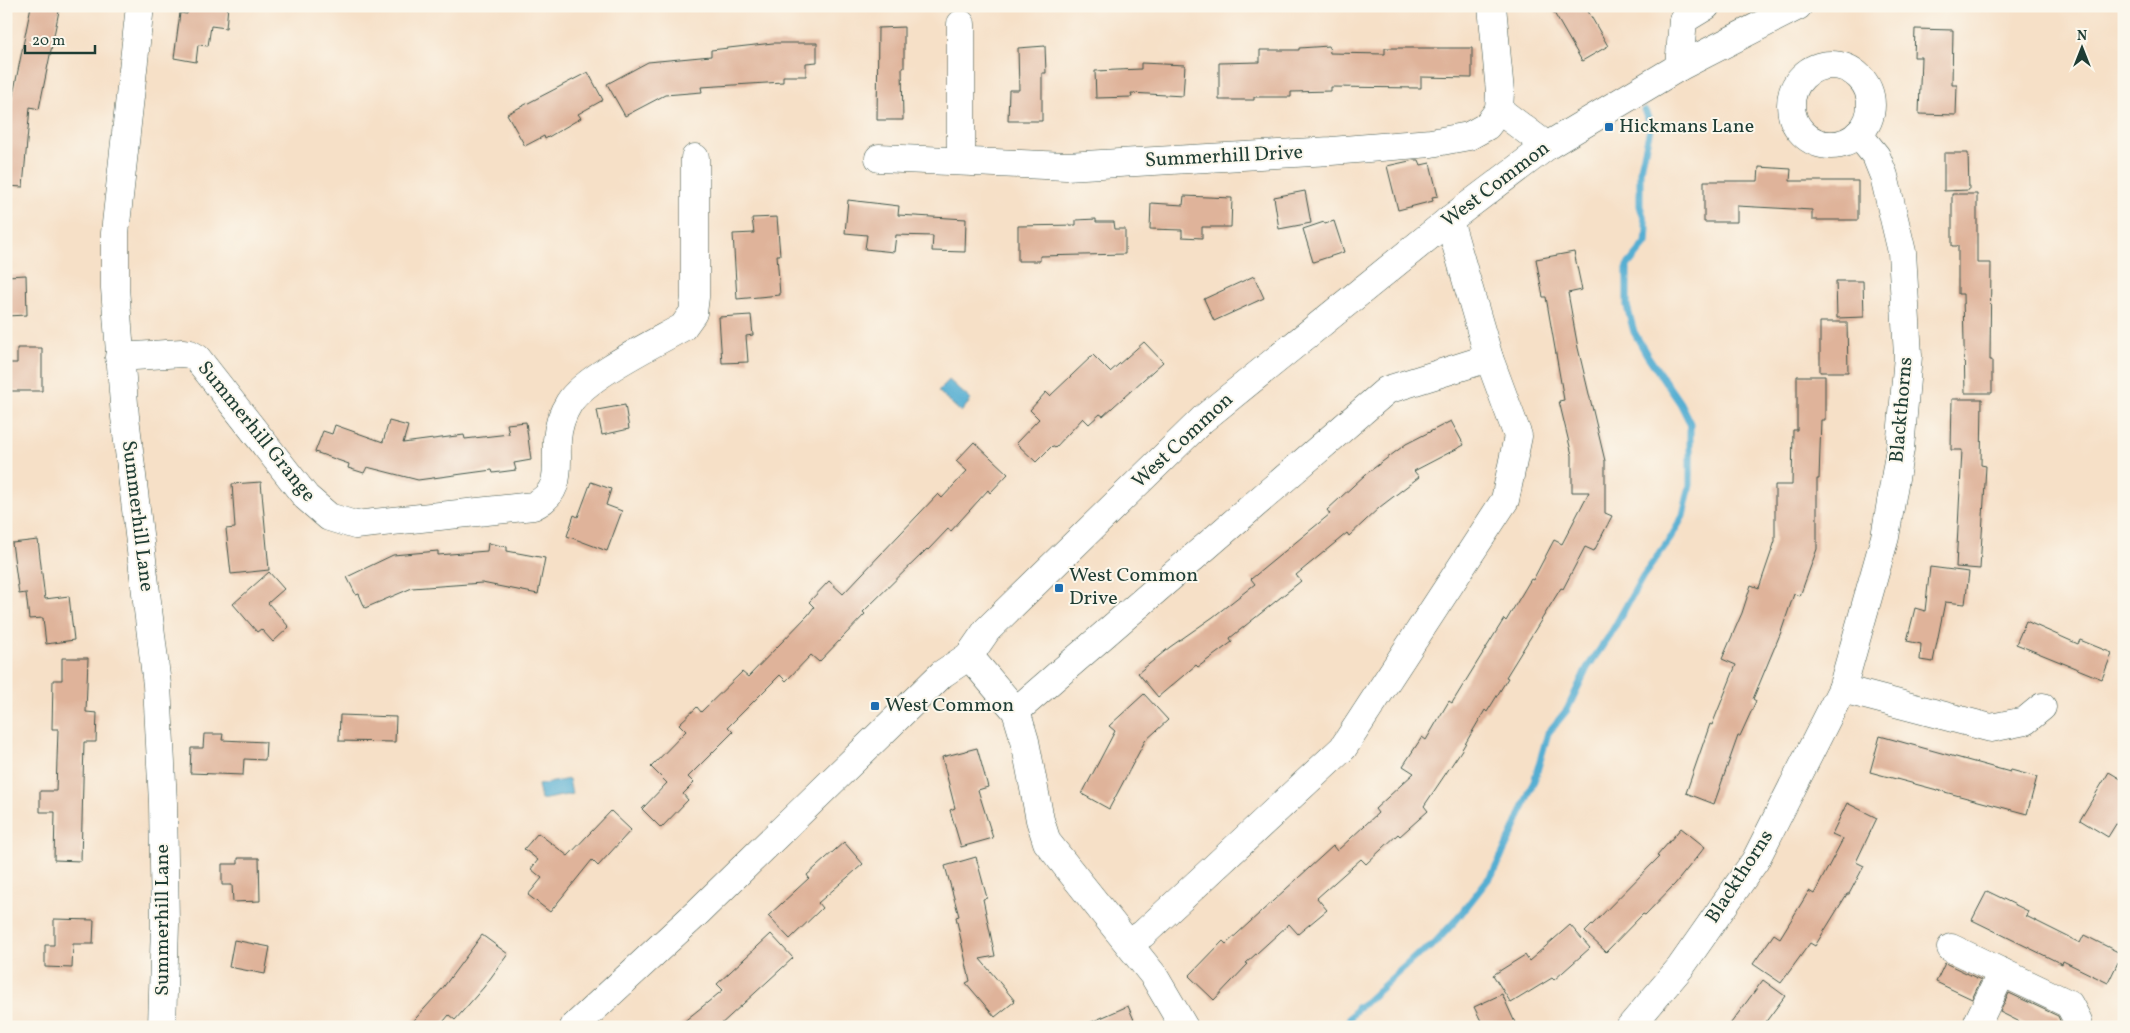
<svg xmlns="http://www.w3.org/2000/svg" width="2130" height="1033" font-family="Vollkorn,serif">
  <style>
    .water { fill: #55aed2; stroke: #3a7683 }
    .lines { fill: none; stroke-linecap: round; stroke-linejoin: round }
    .stream { stroke: #55aed2; stroke-width: 7 }
    .building { fill: #dfb39a }
    .minor-casing { stroke: #3f554a; stroke-width: 29 }
    .tertiary-casing { stroke: #3f554a; stroke-width: 29 }
    .secondary-casing { stroke: #3f554a; stroke-width: 29 }
    .minor { stroke: #fff; stroke-width: 28 }
    .tertiary { stroke: #fff; stroke-width: 28 }
    .secondary { stroke: #fff; stroke-width: 28 }
    .poi-dot { fill: #1f6fb2; stroke: #fbf7ec; stroke-width: 2 }
    .labels { text-anchor: middle; dominant-baseline: central; stroke-width: 4; stroke-linejoin: round; paint-order: stroke }
    .poi-label { font-size: 20px; fill: #1f3d34; stroke: #fbf7ec; text-anchor: start }
    .street-label { font-size: 20px; fill: #1f3d34; stroke: #fbf7ec }
  </style>
  <rect width="100%" height="100%" fill="#fbf7ec"/>
  <filter id="ink" filterUnits="userSpaceOnUse"><feTurbulence type="fractalNoise" baseFrequency=".02" numOctaves="2"/><feDisplacementMap in="SourceGraphic" scale="10" xChannelSelector="R" yChannelSelector="G"/><feConvolveMatrix kernelMatrix="1 2 1 2 8 2 1 2 1" color-interpolation-filters="sRGB"/></filter>
  <filter id="wash" filterUnits="userSpaceOnUse"><feTurbulence type="fractalNoise" baseFrequency=".0096" numOctaves="4" result="noise"/><feDisplacementMap in="SourceGraphic" scale="20" xChannelSelector="R" yChannelSelector="G"/><feGaussianBlur stdDeviation="1.12" result="paint"/><feColorMatrix in="noise" values="0 0 0 0 0 0 0 0 0 0 0 0 0 0 0 0 0 1.4 0 .05"/><feComposite in="paint" operator="in"/></filter>
  <g filter="url(#wash)">
    <rect width="100%" height="100%" fill="#f6e0c7"/>
    <g class="water">
      <polygon points="949,380 971,400 961,412 938,391"/>
      <polygon points="569,779 572,794 541,800 538,785"/>
    </g>
    <g class="lines">
      <polyline class="stream" points="1344,1027 1357,1008 1366,1002 1415,957 1431,947 1456,920 1493,873 1514,830 1535,778 1548,733 1567,710 1587,668 1610,635 1643,576 1670,539 1683,516 1690,485 1690,423 1680,403 1647,355 1634,332 1627,306 1627,266 1646,243 1647,228 1640,206 1640,172 1651,125 1645,111"/>
    </g>
    <g id="blocks">
      <g class="building">
        <polygon points="31,6 60,6 39,109 30,107 23,187 6,186 6,130"/>
        <polygon points="188,6 228,6 226,28 211,26 208,46 198,45 196,62 174,58 180,13 187,14"/>
        <polygon points="1550,6 1585,6 1608,46 1582,61"/>
        <polygon points="904,27 904,68 902,68 903,120 877,120 878,28"/>
        <polygon points="1915,29 1953,30 1952,85 1957,85 1956,115 1919,114 1921,57 1914,57"/>
        <polygon points="773,43 817,43 817,62 806,63 806,76 783,76 783,82 701,87 702,92 665,95 625,116 607,84 648,62 711,56 711,50"/>
        <polygon points="1045,46 1046,73 1042,73 1042,121 1008,121 1009,90 1019,90 1018,48"/>
        <polygon points="1329,46 1330,53 1385,54 1385,48 1472,48 1472,78 1421,77 1421,88 1331,87 1331,91 1291,92 1291,97 1254,97 1254,100 1219,100 1219,63 1260,62 1260,50 1299,50 1299,48"/>
        <polygon points="1141,63 1185,65 1183,96 1131,93 1132,97 1096,98 1095,71 1141,69"/>
        <polygon points="588,72 603,100 578,114 581,118 545,139 544,136 525,146 507,114"/>
        <polygon points="1944,153 1968,153 1969,190 1944,191"/>
        <polygon points="1414,160 1419,160 1421,165 1430,163 1438,196 1432,197 1433,201 1398,210 1387,166"/>
        <polygon points="1759,167 1791,169 1790,181 1858,181 1858,220 1812,220 1812,210 1737,206 1737,222 1704,222 1704,181 1758,181"/>
        <polygon points="1305,191 1311,223 1279,229 1274,197"/>
        <polygon points="1952,194 1977,194 1977,263 1991,263 1990,360 1992,360 1992,393 1965,393 1963,294 1958,294 1958,246 1952,246"/>
        <polygon points="1184,196 1232,198 1231,227 1202,227 1202,238 1182,237 1182,230 1150,229 1151,203 1183,205"/>
        <polygon points="848,200 899,206 898,215 966,219 965,252 932,251 933,236 896,235 894,252 865,249 867,235 845,233"/>
        <polygon points="777,217 780,255 777,255 780,295 737,299 733,234 754,233 752,218"/>
        <polygon points="1096,219 1096,222 1114,222 1115,229 1125,229 1125,254 1040,256 1040,261 1018,261 1018,226 1076,225 1076,220"/>
        <polygon points="1334,221 1344,252 1313,262 1303,229 1324,222 1325,224"/>
        <polygon points="1574,252 1582,290 1568,293 1578,348 1605,461 1605,513 1612,516 1594,551 1585,547 1563,589 1561,588 1506,677 1508,678 1487,712 1485,710 1461,751 1424,806 1428,811 1400,836 1398,834 1366,864 1361,859 1317,898 1327,910 1298,934 1289,924 1246,963 1248,964 1214,1000 1189,976 1223,941 1226,944 1333,846 1337,851 1378,813 1375,809 1414,773 1403,766 1422,737 1426,740 1449,701 1452,703 1504,619 1506,621 1531,579 1533,580 1554,540 1562,544 1589,492 1572,492 1572,455 1559,401 1564,400 1546,297 1543,297 1536,259"/>
        <polygon points="26,275 27,315 6,316 6,276"/>
        <polygon points="1254,276 1264,298 1214,321 1204,299"/>
        <polygon points="1836,281 1863,281 1864,317 1837,318"/>
        <polygon points="751,315 753,335 746,336 748,362 722,363 719,317"/>
        <polygon points="1820,322 1847,322 1848,372 1820,372"/>
        <polygon points="1144,342 1163,362 1103,416 1100,414 1089,424 1083,418 1055,448 1052,446 1036,462 1016,443 1039,419 1030,410 1046,392 1050,396 1093,355 1110,372"/>
        <polygon points="17,348 42,348 42,391 6,391 6,363 17,363"/>
        <polygon points="1797,376 1825,376 1825,420 1821,420 1819,479 1817,479 1817,549 1800,596 1794,594 1781,632 1753,699 1756,701 1740,736 1738,736 1714,804 1686,793 1710,724 1712,725 1736,665 1722,659 1742,613 1751,585 1759,588 1775,541 1775,485 1792,485 1793,430 1797,430"/>
        <polygon points="1952,399 1982,399 1981,465 1986,466 1980,569 1956,567 1962,450 1951,450"/>
        <polygon points="625,405 629,429 602,435 597,410"/>
        <polygon points="389,421 408,426 403,443 464,435 465,439 509,434 507,424 526,422 531,460 514,463 516,470 493,473 492,470 418,480 367,467 364,473 348,468 349,464 315,452 323,431 332,434 335,425 383,442"/>
        <polygon points="1451,421 1464,445 1414,471 1419,477 1380,507 1349,536 1347,533 1296,575 1301,581 1230,638 1232,642 1198,667 1196,665 1158,697 1138,673 1170,647 1213,617 1255,584 1251,579 1330,514 1327,510 1366,474 1406,444"/>
        <polygon points="974,442 1008,474 990,493 988,490 951,531 948,529 928,550 927,549 863,612 865,614 819,662 811,655 786,681 780,675 728,727 733,732 688,777 694,783 683,794 688,800 661,828 642,809 667,783 651,767 686,731 679,724 697,707 701,712 742,672 748,677 808,615 814,607 809,602 829,581 843,594 938,494 942,498 967,471 956,461"/>
        <polygon points="261,482 269,570 231,574 226,529 235,528 232,484"/>
        <polygon points="591,482 611,489 606,505 622,511 607,551 567,536 574,515 578,517"/>
        <polygon points="38,540 45,599 69,596 74,640 46,644 43,618 29,619 26,593 19,594 12,543"/>
        <polygon points="488,543 507,547 507,551 545,558 538,594 482,583 412,588 365,608 359,594 356,595 347,577 393,555 438,551 438,555 487,551"/>
        <polygon points="1930,567 1969,572 1965,604 1945,602 1933,662 1920,660 1921,644 1907,641 1915,608 1925,611"/>
        <polygon points="269,572 284,589 268,603 289,627 273,642 261,629 257,632 233,604"/>
        <polygon points="2026,621 2078,644 2080,640 2112,653 2102,679 2016,644"/>
        <polygon points="62,658 88,658 86,712 97,713 96,742 84,742 81,861 54,860 55,812 40,812 40,791 56,791 58,729 52,729 53,680 62,680"/>
        <polygon points="1144,694 1168,720 1145,741 1109,809 1082,794 1115,731 1109,726"/>
        <polygon points="340,715 396,717 395,742 339,741"/>
        <polygon points="204,734 223,734 222,740 266,742 265,760 244,759 243,775 190,773 191,748 203,748"/>
        <polygon points="1880,736 2010,772 2011,770 2037,777 2027,814 1870,772"/>
        <polygon points="977,748 988,787 978,790 993,838 961,847 950,810 955,808 942,757"/>
        <polygon points="2109,772 2124,781 2124,811 2108,837 2080,820"/>
        <polygon points="1847,803 1877,818 1856,862 1864,866 1849,894 1847,894 1815,946 1810,943 1781,983 1753,964 1774,934 1780,938 1809,891 1814,894 1843,839 1832,834"/>
        <polygon points="611,811 631,830 598,866 592,860 550,912 528,895 542,878 531,869 538,860 524,849 538,833 568,856"/>
        <polygon points="1681,828 1705,847 1675,884 1645,915 1643,914 1606,952 1585,932 1659,857 1657,856"/>
        <polygon points="844,842 863,864 818,903 822,908 790,939 768,916 809,878 807,875"/>
        <polygon points="976,857 987,898 983,899 995,956 980,959 1015,1001 995,1017 966,983 970,981 956,917 959,916 945,866"/>
        <polygon points="238,858 259,858 260,901 233,902 232,885 222,885 222,864 238,864"/>
        <polygon points="1987,891 2028,911 2026,916 2080,943 2084,935 2122,954 2108,983 2063,961 2062,964 1972,920"/>
        <polygon points="54,919 94,920 93,944 73,944 72,968 45,967 45,945 54,945"/>
        <polygon points="1570,925 1590,948 1554,980 1552,978 1511,1003 1493,975 1525,955 1529,961"/>
        <polygon points="771,934 793,958 718,1027 677,1027 723,990 717,984"/>
        <polygon points="482,935 508,954 484,987 455,1020 449,1015 439,1027 408,1027 442,989"/>
        <polygon points="234,940 270,947 265,974 229,967"/>
        <polygon points="1945,963 1981,980 1972,999 1936,982"/>
        <polygon points="1763,980 1785,996 1762,1027 1728,1027"/>
        <polygon points="2009,993 2058,1016 2061,1023 2060,1027 2030,1027 2000,1012"/>
        <polygon points="1502,994 1517,1027 1484,1027 1474,1007"/>
        <polygon points="1128,1006 1137,1027 1080,1027"/>
      </g>
    </g>
  </g>
  <g filter="url(#ink)">
    <use href="#blocks" fill-opacity="0" stroke="#3f554a" stroke-width="1"/>
    <g class="lines">
      <g class="minor-casing">
        <g id="minor">
          <polyline points="1492,6 1500,92 1499,110"/>
          <circle cx="1831" cy="105" r="40"/>
          <polyline points="1679,67 1683,20 1706,6"/>
          <polyline points="879,158 1066,166 1331,151 1431,143 1469,136 1487,126 1499,110 1547,146"/>
          <polyline points="961,161 961,24"/>
          <path d="M119,357l63,-4 8,1 7,4 109,139 23,20 26,8 178,-19c30,-14 23,-38 24,-66 1,-13 5,-26 12,-37 16,-26 86,-60 114,-76l10,-14 2,-16v-139"/>
          <polyline points="969,656 1016,711 1025,741 1040,820 1047,842 1154,976 1184,1027"/>
          <polyline points="1842,689 1991,728 2025,721 2042,707"/>
          <polyline points="1016,711 1387,390 1489,358"/>
          <polyline points="1129,943 1143,934 1343,748 1505,500 1518,436 1489,358 1449,220"/>
          <polyline points="1951,948 2069,1004 2078,1021 2077,1027"/>
          <polyline points="1978,1022 2002,972"/>
          <polyline points="1630,1027 1680,968 1755,861 1842,689 1885,537 1900,449 1908,356 1902,252 1884,176 1876,156 1858,134"/>
        </g>
      </g>
      <g class="tertiary-casing">
        <polyline id="tertiary" points="140,6 115,233 115,288 125,417 157,685 163,803 165,924 162,1027"/>
      </g>
      <g class="secondary-casing">
        <polyline id="secondary" points="574,1027 698,912 942,674 969,656 987,630 1203,419 1449,220 1547,146 1679,67 1798,6"/>
      </g>
      <use href="#minor" class="minor"/>
      <use href="#tertiary" class="tertiary"/>
      <use href="#secondary" class="secondary"/>
    </g>
  </g>
  <g class="poi-dot">
    <rect x="1604" y="122" width="10" height="10" rx="2.5"/>
    <rect x="1054" y="583" width="10" height="10" rx="2.5"/>
    <rect x="870" y="701" width="10" height="10" rx="2.5"/>
  </g>
  <g class="labels">
    <g class="poi-label">
      <text x="1619" y="127">Hickmans Lane</text>
      <text x="1069" y="576">West Common<tspan x="1069" dy="23">Drive</tspan></text>
      <text x="885" y="706">West Common</text>
    </g>
    <g class="street-label">
      <text transform="translate(1224 157) rotate(-3)">Summerhill Drive</text>
      <text transform="translate(1496 185) rotate(-37)">West Common</text>
      <text transform="translate(1902 410) rotate(-85)">Blackthorns</text>
      <text transform="translate(256 432) rotate(51)">Summerhill Grange</text>
      <text transform="translate(1183 441) rotate(-43)">West Common</text>
      <text transform="translate(137 516) rotate(83)">Summerhill Lane</text>
      <text transform="translate(1740 877) rotate(-57)">Blackthorns</text>
      <text transform="translate(163 920) rotate(-90)">Summerhill Lane</text>
    </g>
  </g>
  <rect width="2130" height="1033" fill="none" stroke="#fbf7ec" stroke-width="25"/>
  <g transform="translate(2082 48)" stroke="#fbf7ec" stroke-width="4" paint-order="stroke">
  <path d="M0-4L9 19L0 12L-9 19Z" fill="#1f3d34"/>
  <text y="-8" font-size="14" font-weight="bold" text-anchor="middle" fill="#1f3d34">N</text>
  </g>
  <path d="M25 45v8h70v-8" fill="none" stroke="#1f3d34" stroke-width="2.5"/>
  <text x="32" y="45" font-size="15" fill="#1f3d34" stroke="#fbf7ec" stroke-width="4" paint-order="stroke">20 m</text>
</svg>
